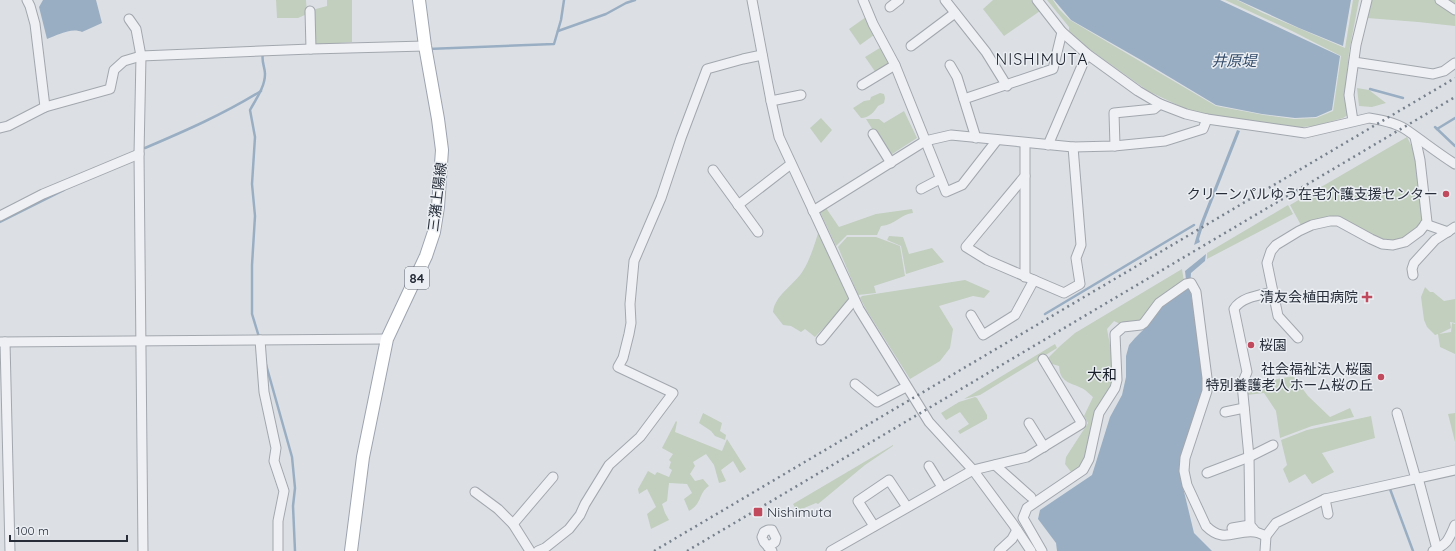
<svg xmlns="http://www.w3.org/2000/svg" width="1455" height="551" font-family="Quicksand,'Noto Sans JP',sans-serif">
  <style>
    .green { fill: #c2cebe }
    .water { fill: #9aaec3 }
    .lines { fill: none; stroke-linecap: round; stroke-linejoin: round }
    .stream { stroke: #9aaec3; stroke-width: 2.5 }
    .minor-casing { stroke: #a2a7ae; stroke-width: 11 }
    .major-casing { stroke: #9da4b0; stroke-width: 14 }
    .minor { stroke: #eff0f4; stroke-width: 9 }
    .major { stroke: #fff; stroke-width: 12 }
    .rail { stroke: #77808d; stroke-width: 2.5; stroke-dasharray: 2 4; stroke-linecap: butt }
    .poi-dot { fill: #c14a5d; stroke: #ebeff3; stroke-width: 1.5 }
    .labels { text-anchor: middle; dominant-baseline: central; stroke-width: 3; stroke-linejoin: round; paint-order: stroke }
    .shield { fill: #ebeff3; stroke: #626872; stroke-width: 1 }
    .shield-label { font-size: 13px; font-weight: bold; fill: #272e3a }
    .poi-label { font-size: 14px; fill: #272e3a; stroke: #ebeff3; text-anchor: end }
    .street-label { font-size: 14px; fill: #272e3a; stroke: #ebeff3 }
    .water-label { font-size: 15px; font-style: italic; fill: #354d6a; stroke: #ebeff3 }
    .neighbourhood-label { font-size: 15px; fill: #1a202b; stroke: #ebeff3 }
    .quarter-label { font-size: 16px; letter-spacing: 1px; fill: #1a202b; stroke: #ebeff3 }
  </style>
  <rect width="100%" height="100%" fill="#dce0e5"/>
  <g class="green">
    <polygon points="276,0 306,0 307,14 298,18 277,18"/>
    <polygon points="327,0 352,0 352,42 314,45 312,10 327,6"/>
    <polygon points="993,0 1031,0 1040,11 1004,36 983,9"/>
    <polygon points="1047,0 1053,0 1059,9 1070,20 1216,106 1264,115 1294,119 1316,118 1333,111 1341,56 1292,31 1225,0 1237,0 1263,13 1345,48 1353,0 1359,0 1349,52 1345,95 1348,115 1343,118 1315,126 1289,128 1207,115 1188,110 1148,91 1085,46 1069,31 1069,27"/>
    <polygon points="1371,0 1455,0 1455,26 1418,22 1367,18"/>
    <polygon points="866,17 874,35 860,45 849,29"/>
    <polygon points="883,46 891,63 876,73 865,57"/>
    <polygon points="1357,88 1369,90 1386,103 1372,107 1359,106"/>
    <path d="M880,93l4,1 1,4 -1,5 -6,3c-4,6 -9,12 -17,12l-8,-10 11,-7 6,-1 1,-3z"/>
    <polygon points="904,111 917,138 889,156 866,119 879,119 884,123"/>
    <polygon points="821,118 832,130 821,143 810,128"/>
    <polygon points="1407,137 1414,151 1417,166 1424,221 1404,241 1382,241 1341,220 1302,227 1290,205"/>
    <polygon points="1288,205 1293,214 1207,259 1207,253"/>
    <path d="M826,208l13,19 37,-13 36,-5 1,4c-12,1 -18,12 -32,13l-4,9h-30l-11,11 -16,-34z"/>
    <path d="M819,230l32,70 -36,37 -10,-8 -4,3 -10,-6 -8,-1 -10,-13c2,-18 23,-28 31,-43 7,-12 11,-26 15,-39z"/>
    <polygon points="889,236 903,237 909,254 932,248 944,262 906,274 901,246 887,240"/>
    <polygon points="847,237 876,237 900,246 905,276 874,286 876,293 858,295 838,247"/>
    <path d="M1182,269l2,13 -41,39 -23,3 -6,-3 -7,8 7,38 -3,21 -23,66 -6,12 -7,5 -4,1 -6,-8 1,-7 22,-34 -4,-7 9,-19c-3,-2 -5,-5 -8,-7 -12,-8 -25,-5 -26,-24l-7,-2 -3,1 -3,-5 14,-14 15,-13z"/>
    <polygon points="965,280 990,291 984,298 973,296 939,306 953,329 950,348 940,361 910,379 867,311 860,298 862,296"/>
    <polygon points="1425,287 1430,292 1433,292 1444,301 1455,299 1455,323 1450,322 1451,328 1439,334 1451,332 1452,323 1455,324 1455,354 1440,347 1438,334 1435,335 1427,327 1424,320 1421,297"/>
    <polygon points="1055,344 1057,348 980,395 964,399"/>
    <polygon points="1293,376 1308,396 1330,417 1350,408 1354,417 1312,426 1280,438 1276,411 1264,393 1247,395 1246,385"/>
    <polygon points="975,397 977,398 987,415 987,419 960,434 958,431 969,424 960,412 946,420 941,413 959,402"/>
    <polygon points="703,413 722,423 720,431 726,435 725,440 715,436 711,431 699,423"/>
    <polygon points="1455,413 1455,442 1448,414"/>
    <polygon points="1371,416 1375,438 1322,453 1334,472 1312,484 1305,474 1289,483 1283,469 1287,465 1281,440 1307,430"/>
    <path d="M676,421l1,1 -2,10 47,19 5,-12 19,30 -6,4 -7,-12 -12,9 5,11 -7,2 -5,-18 -8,-11 -13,8 2,4 -5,8 5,7 8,-2 6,7c-11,7 -6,17 -20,25l-5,-12 8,-6 -5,-9 -18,-1 -2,18 -5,3 3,9 4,7 -18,9 -4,-15 9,-7 -9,-18 -8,5 -1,-5 10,-18 7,4 2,-3 12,5 3,-7 -3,-2 2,-6 -2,-2 4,-6 -11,-6z"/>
    <polygon points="893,445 893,446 865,465 818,504 816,503 797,511 793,504"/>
  </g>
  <g class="water">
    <path d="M43,0h53l6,23 -20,9c-10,-5 -25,3 -35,7l-8,-32z"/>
    <polygon points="1054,0 1220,0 1340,56 1332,110 1316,117 1295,118 1262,114 1216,105 1141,60 1071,20"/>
    <polygon points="1238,0 1351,0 1343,46 1299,28"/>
    <polygon points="1237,130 1240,131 1205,220 1199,239 1200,242 1194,245 1200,224"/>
    <polygon points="1206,254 1205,261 1191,273 1190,289 1200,345 1204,389 1180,469 1181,479 1194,533 1212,551 1057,551 1056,543 1038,519 1040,510 1092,475 1110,417 1122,395 1126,377 1126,356 1129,345 1135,338 1150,323 1162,307 1175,297 1186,280 1185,271"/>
  </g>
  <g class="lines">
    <g class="stream">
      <polyline points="558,31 606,14 626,3 635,0"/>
      <polyline points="428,49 554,44 561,20 564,0"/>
      <polyline points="1370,89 1403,98"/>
      <polyline points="1435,127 1455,146"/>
      <polyline points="1437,129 1455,118"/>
      <path d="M145,148c40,-17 79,-34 116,-57"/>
      <polyline points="0,222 64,190"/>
      <polyline points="1045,314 1194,225"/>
      <path d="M259,337l-7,-23v-49l3,-49 -3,-32 3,-47 -5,-27c6,-11 15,-23 15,-36 0,-7 -4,-13 -2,-20"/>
      <polyline points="265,361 292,457 295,488 293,506 295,551"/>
      <polyline points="1390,489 1413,551"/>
    </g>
    <g class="minor-casing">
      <g id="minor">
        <polyline points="27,0 30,6 35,24 45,107"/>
        <polyline points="752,0 771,101 779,137 859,309 929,422 973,470 1013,524 1031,551"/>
        <polyline points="863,0 873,24 895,65 946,192 962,185 997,140"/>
        <polyline points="945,0 986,52 1007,86"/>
        <path d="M1037,0l25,32 25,22 51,37 22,13 26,10 21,5 98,14 64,-15c13,2 29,5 39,13 16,11 31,23 47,33"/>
        <polyline points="1440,0 1455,10"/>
        <polyline points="890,7 899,0"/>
        <polyline points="310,11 311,49"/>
        <polyline points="129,19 136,29 141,56 139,154 143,551"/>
        <polyline points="911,46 955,13"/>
        <polyline points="1354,62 1433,74 1444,71 1455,63"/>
        <polyline points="950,65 957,77 976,138"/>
        <polyline points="862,85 895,65"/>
        <polyline points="964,99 1053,69 1062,32"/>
        <polyline points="771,101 801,95"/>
        <polyline points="1353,121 1349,95 1356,45 1367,0"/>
        <polyline points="0,128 8,126 45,107 110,89 114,70 124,61 141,56 311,49 425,46"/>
        <polyline points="873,134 891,163"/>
        <polyline points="1025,143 1025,176 966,247 987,260 1064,293 1080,284 1076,258 1081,245 1073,147"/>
        <polyline points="1048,145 1087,54"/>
        <polyline points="1115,146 1114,113 1154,109 1160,104"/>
        <polyline points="713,170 758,232"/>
        <polyline points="1025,176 1025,277"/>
        <polyline points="921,189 940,179"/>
        <polyline points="738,205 791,164"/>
        <polyline points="813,211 925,141 951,135 1073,147 1114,146 1165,141 1203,129 1207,119"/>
        <polyline points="0,216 43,194 139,154"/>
        <polyline points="1425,224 1448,232"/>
        <polyline points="1413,275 1412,269 1414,263 1435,240 1455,227"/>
        <polyline points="971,315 983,335 1015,315 1034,280"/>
        <polyline points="1298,338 1278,316 1267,263 1271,251 1276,245 1299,231 1312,225 1330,221 1338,221 1371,239 1382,244 1393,245 1405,242 1420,231 1427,222 1420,160 1415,137"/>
        <polyline points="260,340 264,392 276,448 274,461 284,491 278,521 278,551"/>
        <polyline points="821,340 854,300"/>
        <polyline points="0,342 387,339"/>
        <polyline points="5,342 10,551"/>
        <polyline points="855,384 877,402 906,387"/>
        <polyline points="1225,412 1244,408"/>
        <polyline points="1397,413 1416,479"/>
        <polyline points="1029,423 1044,447"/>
        <polyline points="995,465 1031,497"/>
        <polyline points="929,466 942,487"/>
        <polyline points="1207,473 1249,457 1273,445"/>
        <polyline points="1418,478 1437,549"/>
        <polyline points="475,492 498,509 513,524 530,551"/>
        <polyline points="1325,499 1328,514"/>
        <polyline points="513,524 553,477"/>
        <polyline points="874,526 858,501 889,480 907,507"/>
        <polyline points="1232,528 1250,525"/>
        <path d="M1255,531l-5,-6 -1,-68 -7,-73 5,-12 -13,-63c7,-12 26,-14 39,-17"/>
        <polyline points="768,547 775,542 776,538 772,530 768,530 764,532 762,537 764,542 772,551"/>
        <polyline points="538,551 545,548 569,529 580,515 585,504 609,465 640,437 673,393 618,367 623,358 629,334 631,323 630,304 634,261 661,198 681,138 707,69 743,59 762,55"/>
        <polyline points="831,551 973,470 1027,457 1081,424 1081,422 1043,359"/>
        <polyline points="999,551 1012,539 1017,530"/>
        <path d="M1042,551l-19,-33 4,-10 56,-38 6,-11 10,-46 16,-25 2,-8 -2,-46 8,-7 18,-2 3,-2 15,-20 27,-19 5,-1 5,9 11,86v13l-22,67 -1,13 3,14 19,41c18,18 28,4 48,6 4,0 9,3 12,4l10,-13 49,-24 130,-29"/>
        <polyline points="1265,551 1266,536"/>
        <path d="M1433,551c15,-8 15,-10 22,-26"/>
      </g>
    </g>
    <g class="major-casing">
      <polyline id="major" points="351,551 363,457 387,339 426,256 434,232 438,207 442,150 438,119 425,46 419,0"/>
    </g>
    <use href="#minor" class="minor"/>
    <use href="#major" class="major"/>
    <g class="rail">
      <polyline points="654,551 1455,78"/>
      <polyline points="687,551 1455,97"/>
    </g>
  </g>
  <g class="poi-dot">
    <circle cx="1446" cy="194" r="4"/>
    <path d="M1365 291h4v4h4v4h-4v4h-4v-4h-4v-4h4z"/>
    <circle cx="1251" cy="345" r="4"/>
    <circle cx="1381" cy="377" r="4"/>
    <rect x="753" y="507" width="10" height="10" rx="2"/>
  </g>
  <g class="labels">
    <rect class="shield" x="405" y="267" width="24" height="22" rx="3"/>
    <g class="shield-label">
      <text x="417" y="278">84</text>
    </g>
    <g class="poi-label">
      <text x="1438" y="194">クリーンパルゆう在宅介護支援センター</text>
      <text x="1358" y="297">清友会植田病院</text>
      <text x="1259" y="345" text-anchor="start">桜園</text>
      <text x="1373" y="369">社会福祉法人桜園<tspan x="1373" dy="16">特別養護老人ホーム桜の丘</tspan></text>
      <text x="767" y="512" text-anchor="start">Nishimuta</text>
    </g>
    <g class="street-label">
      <text transform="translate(437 197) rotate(-83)">三潴上陽線</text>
    </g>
    <g class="water-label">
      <text x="1234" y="60">井原堤</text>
    </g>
    <g class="neighbourhood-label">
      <text x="1102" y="374">大和</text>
    </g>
    <g class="quarter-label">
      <text x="1042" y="59">NISHIMUTA</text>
    </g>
  </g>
  <path d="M10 535v6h117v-6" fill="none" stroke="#272e3a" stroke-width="2"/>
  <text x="16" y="535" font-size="12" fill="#272e3a" stroke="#ebeff3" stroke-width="3" paint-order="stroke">100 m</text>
</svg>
